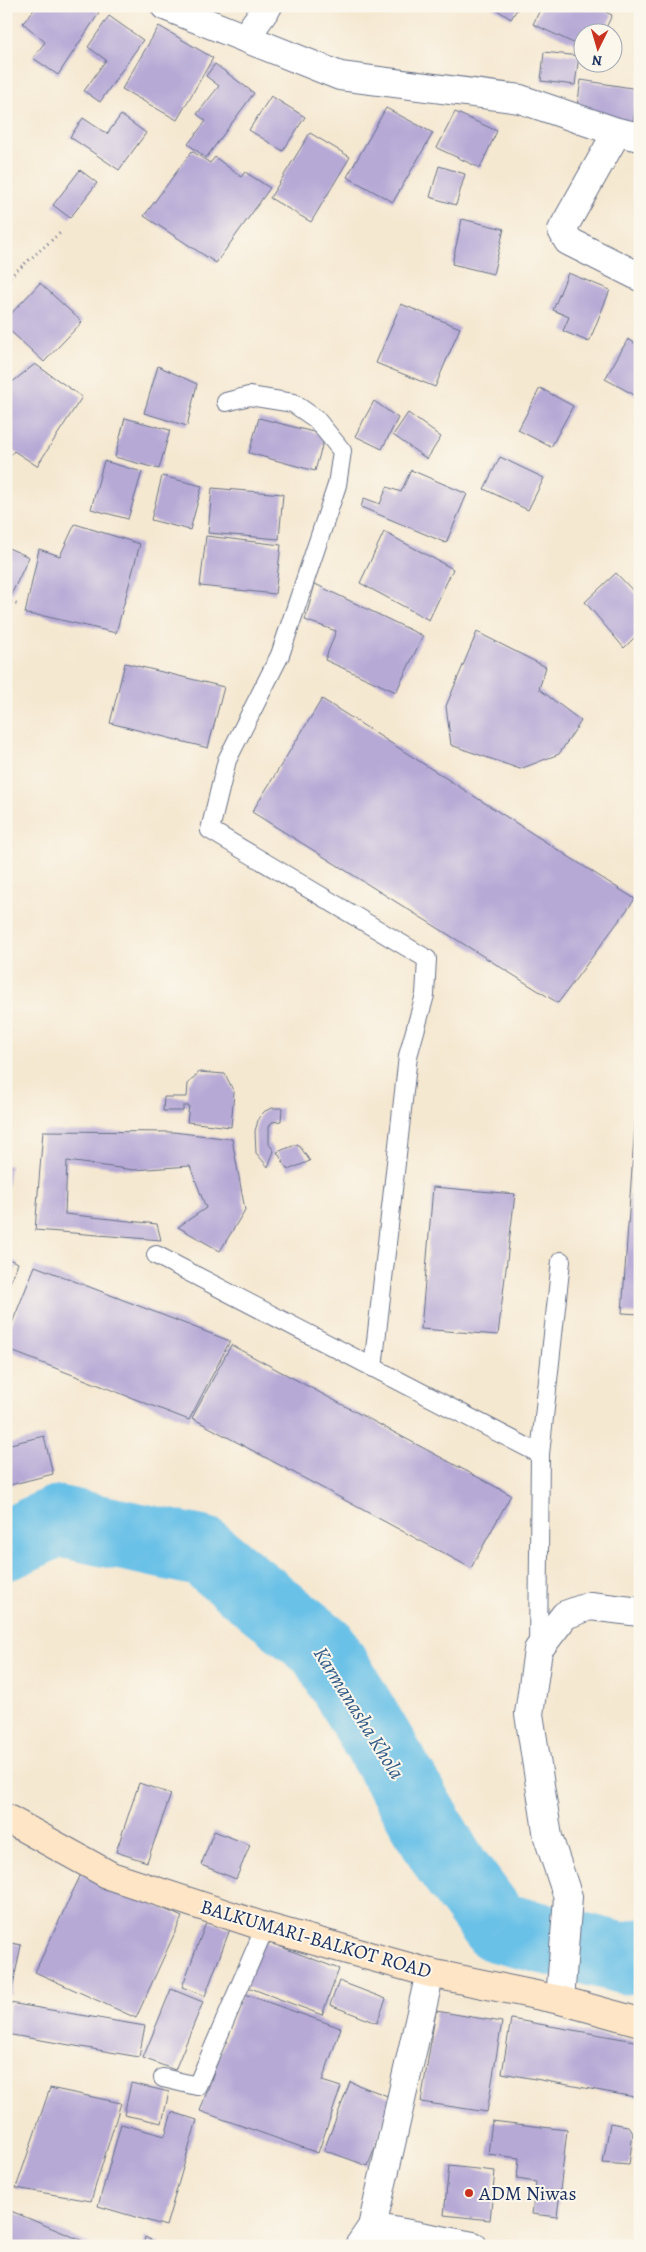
<svg xmlns="http://www.w3.org/2000/svg" width="646" height="2252" font-family="Alegreya,serif">
  <style>
    .lines { fill: none; stroke-linecap: round; stroke-linejoin: round }
    .river { stroke: #6bc1e7; stroke-width: 71 }
    .building { fill: #b6a9d6 }
    .lane-casing { stroke: #677086; stroke-width: 20 }
    .street-casing { stroke: #677086; stroke-width: 30 }
    .secondary-casing { stroke: #677086; stroke-width: 30 }
    .path { stroke: #677086; stroke-width: 3; stroke-dasharray: 1 4; stroke-linecap: butt }
    .lane { stroke: #fff; stroke-width: 18 }
    .street { stroke: #fff; stroke-width: 28 }
    .secondary { stroke: #fee5c5; stroke-width: 28 }
    .poi-dot { fill: #c8321e; stroke: #fbf7ec; stroke-width: 2 }
    .labels { text-anchor: middle; dominant-baseline: central; stroke-width: 4; stroke-linejoin: round; paint-order: stroke }
    .street-label { font-size: 20px; fill: #1b2f5e; stroke: #fbf7ec }
    .poi-label { font-size: 20px; fill: #1b2f5e; stroke: #fbf7ec; text-anchor: start }
    .water-label { font-size: 21px; font-style: italic; fill: #335b87; stroke: #fbf7ec }
  </style>
  <rect width="100%" height="100%" fill="#fbf7ec"/>
  <filter id="ink" filterUnits="userSpaceOnUse"><feTurbulence type="fractalNoise" baseFrequency=".02" numOctaves="2"/><feDisplacementMap in="SourceGraphic" scale="10" xChannelSelector="R" yChannelSelector="G"/><feConvolveMatrix kernelMatrix="1 2 1 2 8 2 1 2 1" color-interpolation-filters="sRGB"/></filter>
  <filter id="wash" filterUnits="userSpaceOnUse"><feTurbulence type="fractalNoise" baseFrequency=".0096" numOctaves="4" result="noise"/><feDisplacementMap in="SourceGraphic" scale="20" xChannelSelector="R" yChannelSelector="G"/><feGaussianBlur stdDeviation="1.12" result="paint"/><feColorMatrix in="noise" values="0 0 0 0 0 0 0 0 0 0 0 0 0 0 0 0 0 1.4 0 .05"/><feComposite in="paint" operator="in"/></filter>
  <g filter="url(#wash)">
    <rect width="100%" height="100%" fill="#f5e8d1"/>
    <g class="lines">
      <polyline class="river" points="6,1545 57,1521 203,1552 323,1648 449,1862 497,1927 626,1959 640,1954"/>
    </g>
    <g id="blocks">
      <g class="building">
        <polygon points="37,6 90,6 99,13 58,75 33,58 45,42 23,23"/>
        <polygon points="491,6 519,6 511,19"/>
        <polygon points="542,6 593,6 612,15 604,32 584,32 584,48 533,24"/>
        <polygon points="109,16 143,40 100,102 84,91 106,60 88,47"/>
        <polygon points="159,26 213,58 177,120 122,89"/>
        <polygon points="544,52 579,56 575,85 541,81"/>
        <polygon points="215,64 254,93 206,158 188,144 206,121 197,114 219,86 206,76"/>
        <polygon points="581,80 638,89 633,123 576,114"/>
        <polygon points="271,96 305,117 283,151 249,130"/>
        <polygon points="386,108 433,133 393,202 347,177"/>
        <polygon points="455,112 497,131 480,168 437,148"/>
        <polygon points="121,115 146,133 119,170 70,137 83,118 107,134"/>
        <polygon points="310,133 350,157 311,222 270,198"/>
        <polygon points="192,151 210,163 215,157 241,177 245,172 270,188 216,263 144,216"/>
        <polygon points="439,166 465,174 456,205 430,197"/>
        <polygon points="80,170 97,183 70,218 53,205"/>
        <polygon points="462,219 504,229 493,274 452,264"/>
        <polygon points="568,273 610,290 589,342 563,331 569,317 553,310"/>
        <polygon points="40,283 82,322 44,362 6,327 6,319"/>
        <polygon points="401,304 460,328 435,387 376,363"/>
        <polygon points="628,339 640,346 638,365 640,366 640,398 605,379"/>
        <polygon points="35,364 82,397 37,466 14,451 6,460 6,387"/>
        <polygon points="158,366 197,384 187,426 144,413"/>
        <polygon points="540,388 573,406 551,447 518,430"/>
        <polygon points="374,401 398,418 382,449 355,436"/>
        <polygon points="408,413 441,437 427,459 393,435"/>
        <polygon points="125,418 170,430 159,469 115,457"/>
        <polygon points="259,418 325,435 315,471 249,453"/>
        <polygon points="500,457 544,478 528,510 484,489"/>
        <polygon points="104,461 142,472 128,519 91,509"/>
        <polygon points="411,470 467,494 446,543 361,507 364,498 380,504 387,487 401,492"/>
        <polygon points="162,476 202,486 190,530 151,520"/>
        <polygon points="212,488 283,494 279,539 208,533"/>
        <polygon points="75,524 140,544 116,633 44,616 25,614 39,549 60,556"/>
        <polygon points="384,532 453,569 429,620 360,583"/>
        <polygon points="206,536 281,545 275,594 200,586"/>
        <polygon points="6,547 29,557 11,595 6,593"/>
        <polygon points="616,573 640,598 640,632 624,648 585,602"/>
        <polygon points="315,584 423,636 396,692 325,660 336,631 305,620"/>
        <polygon points="477,632 546,667 539,689 581,721 559,754 520,769 451,745 446,706"/>
        <polygon points="125,663 224,687 208,748 110,723"/>
        <polygon points="322,699 635,899 558,1003 252,812"/>
        <polygon points="199,1072 225,1074 234,1092 231,1127 187,1122 189,1106 183,1106 183,1111 163,1111 164,1097 187,1097 188,1084"/>
        <polygon points="638,1081 640,1081 640,1314 622,1313"/>
        <polygon points="272,1108 282,1108 281,1121 272,1122 269,1127 269,1144 274,1151 268,1167 256,1153 255,1131 259,1117 265,1111"/>
        <polygon points="43,1131 173,1132 232,1139 245,1210 220,1251 178,1227 206,1208 190,1166 134,1170 67,1161 65,1214 157,1224 161,1240 35,1230"/>
        <polygon points="298,1144 310,1161 288,1170 277,1152"/>
        <polygon points="6,1165 10,1166 7,1188 6,1188"/>
        <polygon points="433,1187 515,1194 498,1335 421,1329"/>
        <polygon points="6,1258 18,1263 6,1293"/>
        <polygon points="35,1266 230,1341 189,1420 6,1349 6,1338"/>
        <polygon points="231,1345 511,1495 471,1568 192,1418"/>
        <polygon points="44,1436 53,1474 6,1486 6,1445"/>
        <polygon points="139,1783 171,1794 147,1862 116,1852"/>
        <polygon points="214,1831 250,1845 236,1879 201,1865"/>
        <polygon points="82,1872 182,1917 136,2018 35,1972"/>
        <polygon points="207,1920 230,1929 205,1996 182,1987"/>
        <polygon points="263,1940 339,1969 322,2015 245,1986"/>
        <polygon points="6,1942 21,1945 11,1995 6,1994"/>
        <polygon points="339,1981 386,1999 377,2023 330,2005"/>
        <polygon points="171,1989 203,2002 175,2070 143,2058"/>
        <polygon points="242,1993 341,2028 322,2081 341,2087 318,2153 200,2111"/>
        <polygon points="10,2003 145,2026 139,2057 6,2034"/>
        <polygon points="436,2011 502,2022 487,2112 421,2102"/>
        <polygon points="511,2019 640,2042 640,2098 502,2073"/>
        <polygon points="350,2082 393,2098 368,2166 324,2150"/>
        <polygon points="131,2083 169,2092 162,2123 124,2115"/>
        <polygon points="50,2088 121,2103 91,2201 16,2188"/>
        <polygon points="172,2112 197,2120 166,2226 98,2206 121,2124 165,2136"/>
        <polygon points="492,2121 567,2130 557,2217 532,2214 536,2182 517,2179 519,2158 488,2154"/>
        <polygon points="610,2123 628,2126 633,2133 629,2165 603,2163"/>
        <polygon points="449,2166 495,2171 490,2220 444,2215"/>
        <polygon points="6,2209 95,2246 6,2246"/>
        <polygon points="145,2237 163,2246 143,2246"/>
      </g>
    </g>
  </g>
  <g filter="url(#ink)">
    <use href="#blocks" fill-opacity="0" stroke="#677086" stroke-width="1"/>
    <g class="lines">
      <g class="lane-casing">
        <g id="lane">
          <polyline points="226,402 249,396 293,403 316,419 342,451 337,485 280,655 227,760 210,830 427,959 425,995 408,1056 373,1368"/>
          <polyline points="156,1255 540,1454"/>
          <polyline points="538,1650 540,1454 561,1261"/>
          <polyline points="163,2078 197,2086 265,1927"/>
        </g>
      </g>
      <g class="street-casing">
        <g id="street">
          <polyline points="165,6 340,76 520,99 617,132 640,137"/>
          <polyline points="245,38 268,6"/>
          <polyline points="617,132 562,230 568,241 640,277"/>
          <polyline points="560,2000 568,1897 548,1837 529,1714 538,1650 565,1615 590,1606 640,1612"/>
          <polyline points="372,2227 473,2246"/>
          <polyline points="359,2246 372,2227 430,1973"/>
        </g>
      </g>
      <g class="secondary-casing">
        <polyline id="secondary" points="6,1818 111,1876 265,1927 430,1973 560,2000 640,2022"/>
      </g>
      <g class="path">
        <polyline points="6,280 60,233"/>
        <polyline points="6,601 19,605"/>
      </g>
      <use href="#lane" class="lane"/>
      <use href="#street" class="street"/>
      <use href="#secondary" class="secondary"/>
    </g>
  </g>
  <circle class="poi-dot" cx="469" cy="2193" r="5"/>
  <g class="labels">
    <g class="street-label">
      <text transform="translate(316 1939) rotate(16)">BALKUMARI-BALKOT ROAD</text>
    </g>
    <g class="poi-label">
      <text x="479" y="2193">ADM Niwas</text>
    </g>
    <g class="water-label">
      <text transform="translate(359 1713) rotate(58)">Karmanasha Khola</text>
    </g>
  </g>
  <rect width="646" height="2252" fill="none" stroke="#fbf7ec" stroke-width="25"/>
  <g transform="translate(598 48) rotate(185)"><circle r="24" fill="#fbf7ec" stroke="#a1a7b3"/>
  <path d="M0-4L9 19L0 12L-9 19Z" fill="#c8321e"/>
  <text y="-8" font-size="14" font-weight="bold" text-anchor="middle" fill="#1b2f5e">N</text>
  </g>
</svg>
